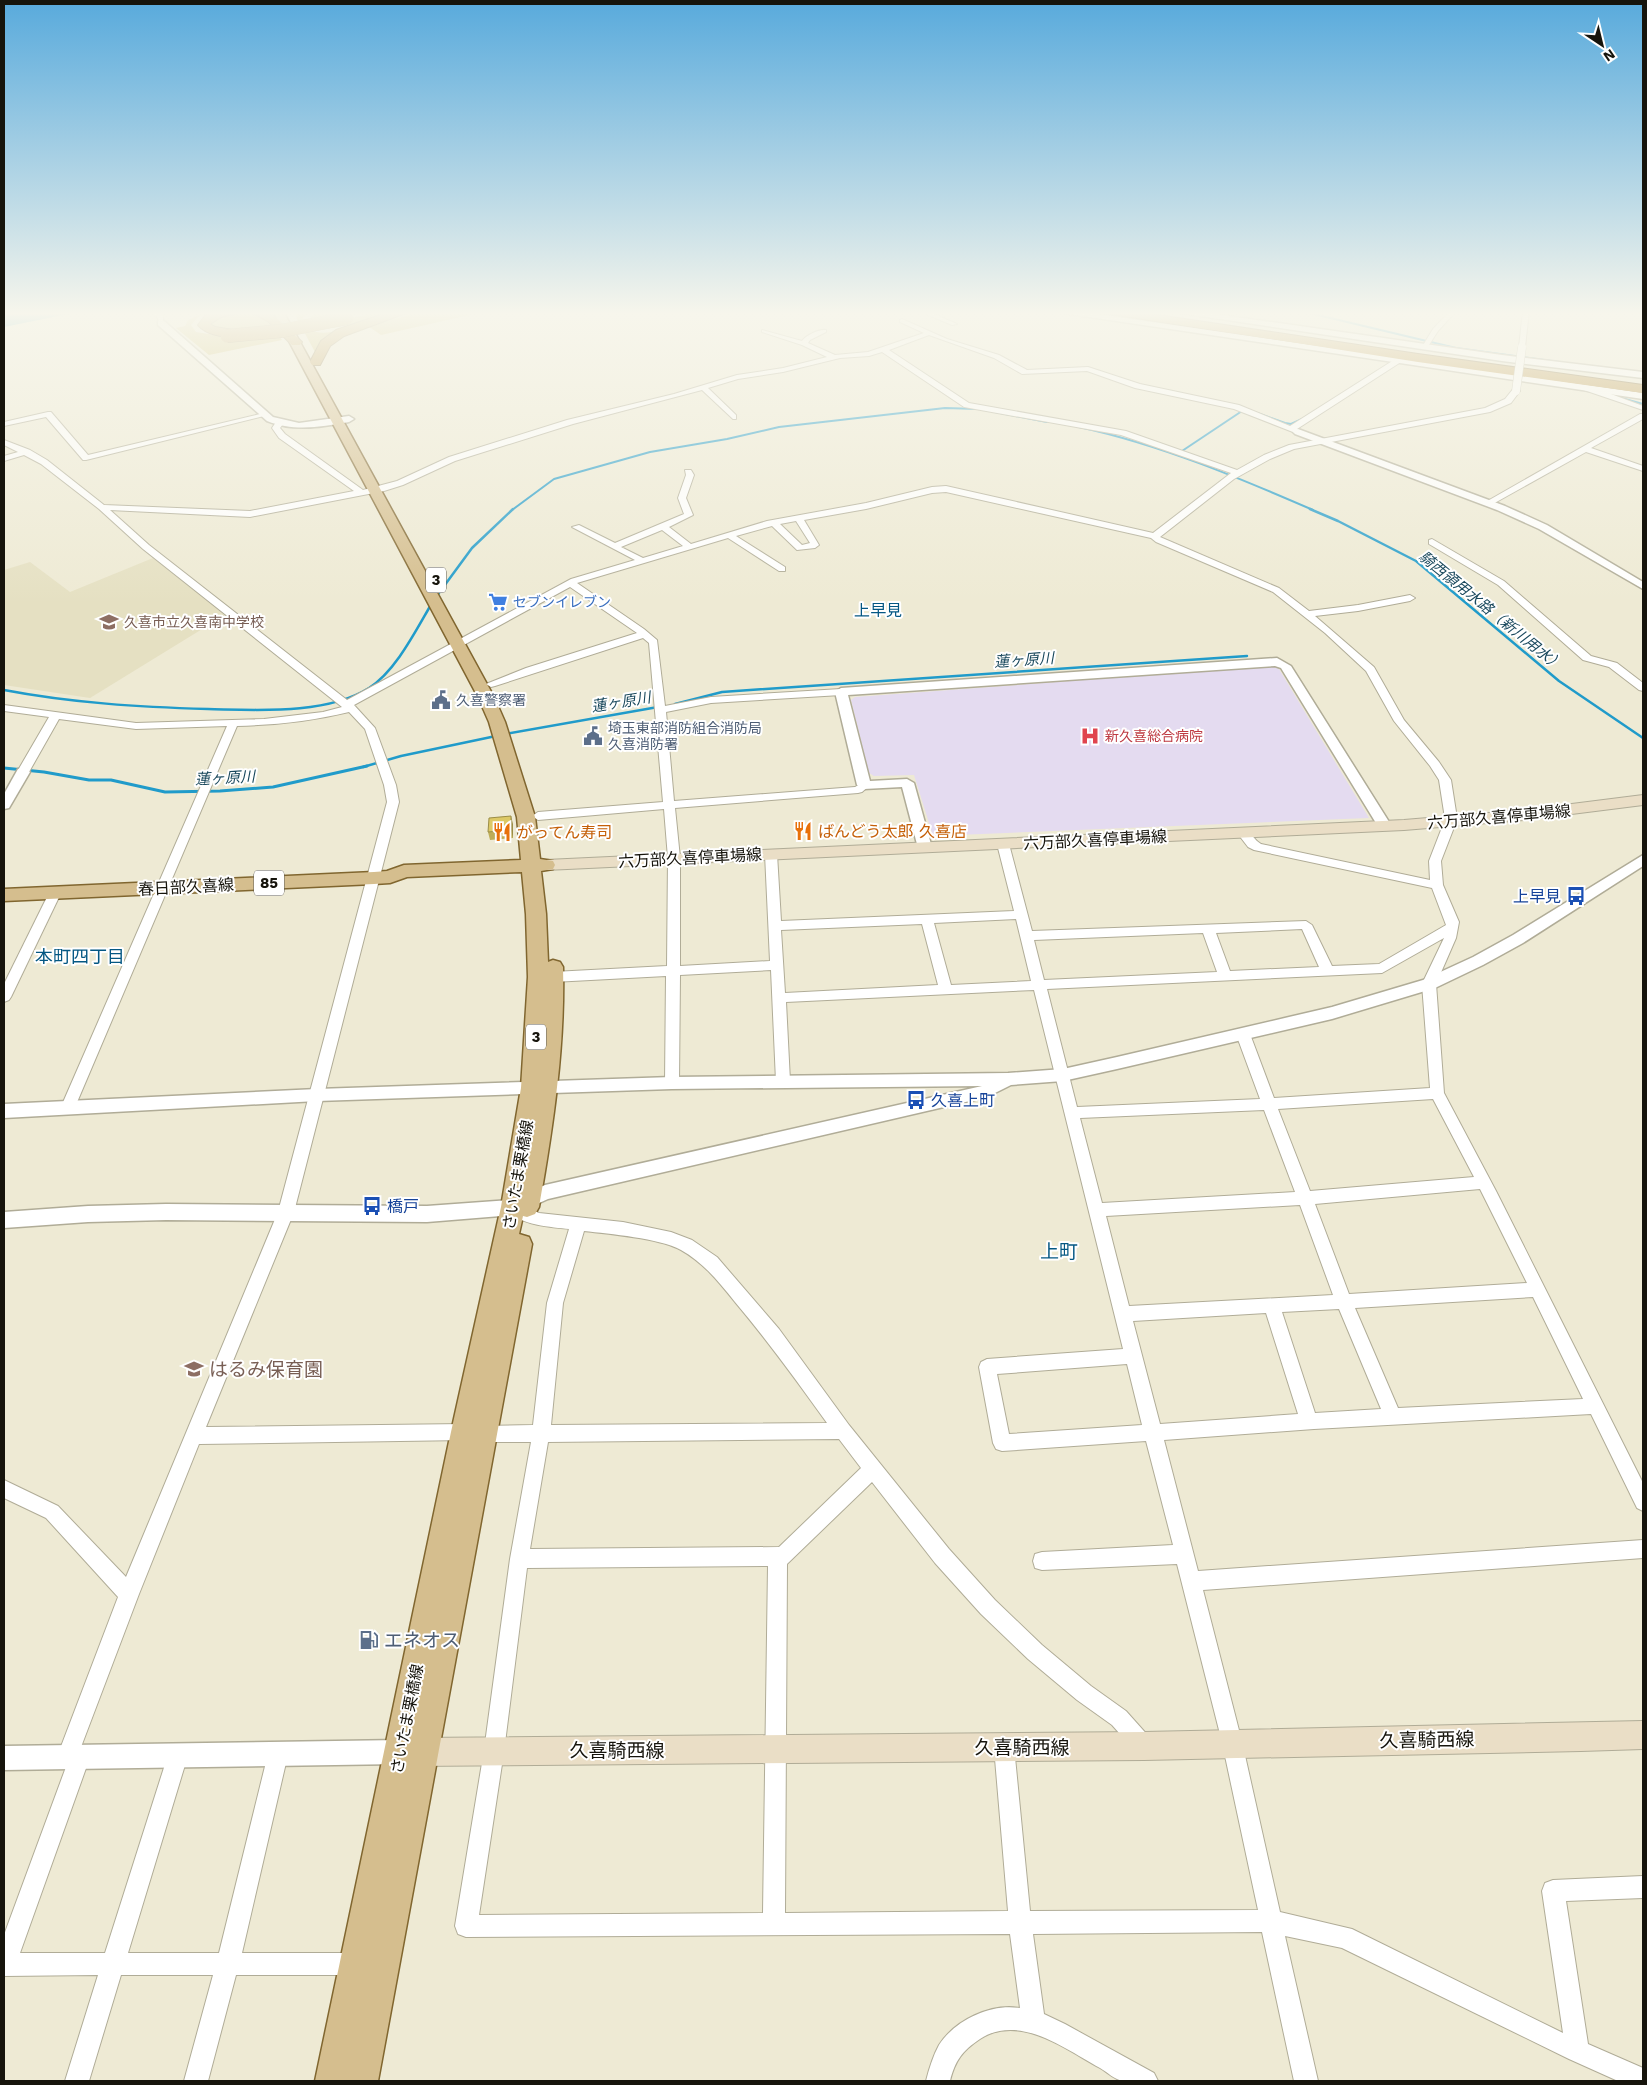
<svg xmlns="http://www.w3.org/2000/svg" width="1647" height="2085" font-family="'Work Sans','Noto Sans JP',sans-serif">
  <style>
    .built { fill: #e5e0c2 }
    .medical { fill: #e4dbf0 }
    .green { fill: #cebd6b }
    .water { fill: #209bca }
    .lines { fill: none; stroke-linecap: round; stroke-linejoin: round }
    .stream-far2 { stroke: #209bca; stroke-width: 2 }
    .stream-far1 { stroke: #209bca; stroke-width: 2.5 }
    .stream { stroke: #209bca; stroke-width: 3 }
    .minor-casing { stroke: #b0ac97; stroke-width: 2 }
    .tertiary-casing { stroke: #b0ac97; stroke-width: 3 }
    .secondary-casing { stroke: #b0ac97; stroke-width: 2 }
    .primary-casing { stroke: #80662f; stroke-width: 3 }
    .motorway-casing { stroke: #80662f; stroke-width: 2 }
    .minor { fill: #fff; fill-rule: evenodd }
    .tertiary { fill: #fff; fill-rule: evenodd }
    .secondary { fill: #eadec6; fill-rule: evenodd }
    .primary { fill: #d5be8e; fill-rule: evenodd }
    .motorway { fill: #b99242; fill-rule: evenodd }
    .minor-bridge-casing { stroke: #b0ac97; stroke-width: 9; stroke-linecap: butt }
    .motorway-bridge-casing { stroke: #80662f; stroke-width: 14; stroke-linecap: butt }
    .minor-bridge { stroke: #fff; stroke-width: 8 }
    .motorway-bridge { stroke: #b99242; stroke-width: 13 }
    .wall { fill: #bead58 }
    .shaded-wall { fill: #9b8d47 }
    .building { fill: #ddc966; stroke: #9b8d47 }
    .labels { text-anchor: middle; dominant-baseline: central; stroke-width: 4; stroke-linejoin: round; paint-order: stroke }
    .far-shop-label { font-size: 14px; fill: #366cbe; stroke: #fff; text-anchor: start }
    .far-education-label { font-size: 14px; fill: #785e54; stroke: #fff; text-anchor: start }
    .far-service-label { font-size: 14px; fill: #4e5e75; stroke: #fff; text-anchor: start }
    .far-health-label { font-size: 14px; fill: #be3a42; stroke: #fff; text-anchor: start }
    .shield { fill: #fff; stroke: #5c5a55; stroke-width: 1 }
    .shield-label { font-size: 15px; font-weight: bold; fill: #16140c }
    .far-water-label { font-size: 15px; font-style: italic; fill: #19485c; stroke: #fff }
    .far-quarter-label { font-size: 16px; fill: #045783; stroke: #fff }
    .street-label { font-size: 16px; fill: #16140c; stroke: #fff }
    .food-label { font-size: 16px; fill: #c56008; stroke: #fff; text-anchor: start }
    .transit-label { font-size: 16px; fill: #164399; stroke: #fff; text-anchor: start }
    .neighbourhood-label { font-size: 18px; fill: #045783; stroke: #fff }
    .quarter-label { font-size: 19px; fill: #045783; stroke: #fff }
    .near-education-label { font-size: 19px; fill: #785e54; stroke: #fff; text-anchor: start }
    .near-service-label { font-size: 19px; fill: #4e5e75; stroke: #fff; text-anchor: start }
    .near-street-label { font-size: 19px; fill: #16140c; stroke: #fff }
  </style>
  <rect width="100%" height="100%" fill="#eeead4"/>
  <polygon class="built" points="153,558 225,615 90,698 4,685 4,570 30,562 70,592"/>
  <polygon class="medical" points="1272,666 1279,669 1369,818 933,836 914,775 874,776 869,773 851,700 855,697"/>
  <g class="green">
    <path d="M207,311h4l-13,6 -7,8 5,7 32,5 -20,-14 1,-2c16,-5 43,-18 56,-3 7,7 12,15 17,22l-73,15 -33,-27 9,-2 3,-6z"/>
    <path d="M295,311h19l-7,2 -5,6c9,17 21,15 39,11l-26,22 -18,-33z"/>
    <polygon points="328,311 360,311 346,314 343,320 384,311 397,311 340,327 318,329 310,317 314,314"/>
    <polygon points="424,311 470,311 474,314 381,335 368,326"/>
  </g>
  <polygon class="water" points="27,311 71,311 73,313 4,327 4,315"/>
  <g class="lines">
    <g class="stream-far2">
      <polyline points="1301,311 1456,348 1559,362"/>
      <polyline points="1614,396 1643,404"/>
      <polyline points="1246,409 1285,423 1291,424 1302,419"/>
      <polyline points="995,412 1047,422"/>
      <path d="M1079,427c82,18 158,50 234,83"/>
      <polyline points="1182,451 1242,411"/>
      <polyline points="512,510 554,479 650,452 727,439 779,427 945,408 978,409"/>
    </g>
    <g class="stream-far1">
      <polyline points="1310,509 1338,521 1416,561 1559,681 1643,738"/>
      <polyline points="436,597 472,548 513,509"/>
      <path d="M4,690c68,13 136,17 204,19 50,1 118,6 161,-21 27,-17 47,-58 63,-85"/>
      <polyline points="675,704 722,692 1247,656"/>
      <polyline points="505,734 658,707"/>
      <polyline points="363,767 401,756 496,736"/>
    </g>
    <polyline class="stream" points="4,768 44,772 89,780 111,780 165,792 220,791 273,787 367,766"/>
    <g class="minor-casing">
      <g id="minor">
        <polygon points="151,311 158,311 163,316 163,324 159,324 158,318"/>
        <polygon points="919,311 927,311 957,324 952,325"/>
        <polygon points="1077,311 1087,311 1104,316 1101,318"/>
        <polygon points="1450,311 1456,311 1438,331 1427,348 1423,348 1422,347 1433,329"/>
        <polygon points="1523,311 1529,311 1525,347 1522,349 1519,347"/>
        <path d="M902,319l45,20 52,16 28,15 61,-3 52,17 99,21 51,21 107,-68 7,2 -107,69 5,3 -4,2 -64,-25 -99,-21 -48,-17 -65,3 -28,-16 -65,-23 -40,15 80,53 157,28 111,39 27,-15 25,-10 196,-37 20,-9 8,-10 7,2 -9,12 -21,9 -196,37 -24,10 -36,20 -74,58 119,51 30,23 49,-6 52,-10 5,3 -5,3 -52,10 -43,5 59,51 30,53 35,42 12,18 5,32 -3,18 -12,31 2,24 16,37 -3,16 -20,46 8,109 52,98 147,292v28l-6,-3 -46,-94 -277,15 -150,11 34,131 445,-31v18l-440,32 39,152 38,170 72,17 211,104 -21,-142 3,-8 8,-3 90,-4v22l-77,3 22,143 55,24v13h-25l-49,-22 -227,-111 -57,-12 33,145h-24l-32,-149 -229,2 11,80 21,10 89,49 4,8c-11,0 -24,3 -35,0 -8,-1 -16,-9 -23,-13 -35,-19 -81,-55 -120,-29 -18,12 -25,22 -30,42h-24c3,-12 7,-25 13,-36 16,-25 52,-42 81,-37l-10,-74 -544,3 -8,-3 -3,-8 29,-175 26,-192 21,-117h-48l-18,-2 -266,4 -60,150 -58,153 6,3 3,7 -70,196h85l63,-198 3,-7 7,-3 7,3 3,7 -60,198h91l49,-199 3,-7 7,-3 7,3 3,7 -46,199h114l8,3 3,8 -3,8 -8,3h-120l-28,106h-24l29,-106h-92l-32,106h-24l33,-106 -94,1v-41l62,-168 -6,-3 -3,-7 61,-160 -72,-79 -42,-20v-18l54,26 68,71 152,-365 109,-410 -3,-17 -19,-56 -16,-17c-37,9 -74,13 -112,14l-162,381 -2,4 -5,2 -5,-2 -2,-4 166,-381 -91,3 -77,-10 -30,53 -6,3 -6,-3 32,-55 -45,-6v-6l132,18 128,-4 59,-7 19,-5 -199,-158 -44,-40 -58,-45 -17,-9 -20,6v-5l14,-4 -14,-7v-5l26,10 17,10 57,45 146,6 104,-20 -75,-53 -7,-10 4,-6h6l1,2 -3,4 5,6 78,56 34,-9 52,-24 118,-37 107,-26 63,-19 46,-7 44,-11 -25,-12 -40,-13v-2l40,11c4,-6 17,-12 24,-11v2l-16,8 -2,3 27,12 33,-3 56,-19 -24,-11v-2zM882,352l82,55 157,28 110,38 -78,60 -207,-47 -14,1 -66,16 -99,18 -76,23 -22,-17 24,-12 -7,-17 8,-23 -3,-5h-6l1,5 -8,23 6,16 -69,29 -36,-18 -7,2 63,33 -64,19 -224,121 -198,-155 -39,-35 140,7 134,-26 19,-6 52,-24 118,-37 129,-34 31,29h3v-4l-28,-27 30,-9 45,-7 57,-14 29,-2zM946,492l205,46 5,4 117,50 52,41 41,38 28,50 36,45 9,14 5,32 -3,18 -12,31 1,19 -169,-36c-7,-4 -10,-12 -17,-14l-6,4 10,13 6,3 178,38 14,37 -67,39 -47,2 -20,-41 -6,-4 -274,10 -23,-87 -6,-4 -6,4 17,67 -233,10 -4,-67 -6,-4 -6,4 5,107 -90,5v-108l-5,-50 183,-15 4,-1 8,-7 -6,-3 -9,5 -181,14 -8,-89 45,-9 130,-8 5,-3 -5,-3 -130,8 -46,9 -8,-66 -13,-11 -67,-46 151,-45 51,33h6v-4l-49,-31 36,-10 25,24 18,-2 4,-3 -15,-25 62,-11 66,-16zM796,521l14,22 -8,2 -22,-21zM662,530l21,16 -40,12 -22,-11zM570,587l67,46 -111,35 -40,16 5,3 4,-1 148,-48 6,5 14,159 -125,10 -6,4 6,4 126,-11 4,49 -1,108 -114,6 -5,2 -2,3 2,3 5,2 113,-6 -1,107 2,4 5,1 5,-1 2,-4 1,-108 91,-5 5,111 2,4 5,1 5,-1 2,-4 -4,-79 248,-12 89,359 -136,10 -6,3 -2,5 14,76 3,6 6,2 144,-10 27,104 -131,7 -7,2 -2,7 2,7 7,2 135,-6 45,178 36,168 -228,1 -16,-164 -3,-7 -7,-3 -7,3 -3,7 14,164 -223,2 2,-349 85,-82 63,81 46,51 47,45 49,41 35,25 25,28 7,3 7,-3 3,-7 -3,-7 -25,-28 -35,-25 -49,-41 -47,-45 -46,-51 -100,-124 -70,-96 -62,-72 -25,-17 -21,-8 -48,-10 -84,-9 -24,-11 -5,1 -3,5c9,17 45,19 62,21l-22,74 -14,122 -50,1 -18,-2 -259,3 88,-215 105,-410 -3,-17 -21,-57 -21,-23zM1016,919l15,62 -80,4 -17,-62zM922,924l16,61 -153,8 -4,-63zM1302,929l17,38 -89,4 -14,-38zM1203,933l14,39 -173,8 -10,-40zM1444,938l-22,46 8,104 -156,10 -24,-64 -2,-4h-10l-2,4 24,65 -183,8 -30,-118 335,-16zM1433,1099l41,78 -164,14 -32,-82zM1264,1110l31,82 -193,11 -22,-85zM1480,1189l47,94 -178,11 -34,-90zM1300,1205l33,90 -204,11 -23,-90zM584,1231c26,3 75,7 97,19 23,13 38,32 54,52 33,39 62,79 92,121l-276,2 12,-122zM1533,1297l50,102 -185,9 -43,-100zM1339,1309l42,100 -66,4 -33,-101zM1266,1313l32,101 -138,10 -27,-103zM1127,1364l15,61 -133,9 -12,-60zM839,1439l22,29 -82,79 -249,2 18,-107zM768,1566l-5,347 -284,2 25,-164 23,-183z"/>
        <polygon points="1581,385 1587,385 1643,406 1643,410 1581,389"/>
        <polygon points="48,412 51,412 88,455 264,413 268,415 86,460 83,460 46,417 4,426 4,422"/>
        <polygon points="1640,414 1643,414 1643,419 1591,448 1643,466 1643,471 1586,452 1491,505 1484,503"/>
        <polygon points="1432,539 1504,581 1591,656 1617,663 1643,683 1643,691 1639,690 1609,667 1583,660 1498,585 1429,544 1429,540"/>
        <polygon points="55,889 61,893 11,997 9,1000 4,1002 4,984 49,893"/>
      </g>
    </g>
    <g class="tertiary-casing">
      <g id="tertiary">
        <polygon points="1058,311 1076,311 1643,393 1643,399 1062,313"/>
        <polygon points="1176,311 1194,311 1502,355 1643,372 1643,378 1502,361 1180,313"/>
        <path d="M158,321h6l109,96 26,6 50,-7 5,3 -5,3c-28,5 -55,10 -82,-1l-109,-96z"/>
        <polygon points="1298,429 1505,506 1547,525 1643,582 1643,589 1539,529 1497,510 1295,434 1293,432"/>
        <polygon points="1277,658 1291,666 1391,825 1389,828 1379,828 1281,668 1275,666 848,695 870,781 907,779 914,783 932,848 930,851 920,851 918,848 902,787 864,789 857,785 835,692 841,688"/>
        <polygon points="23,768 30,772 9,808 4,809 4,794 18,769"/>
        <polygon points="1643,855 1643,866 1523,943 1483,965 1435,988 1332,1019 1117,1069 1063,1081 1011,1085 987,1097 548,1199 513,1215 427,1222 166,1220 88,1222 4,1228 4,1212 88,1206 166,1204 427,1206 511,1200 545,1185 982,1086 672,1089 317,1101 4,1118 4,1104 317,1089 672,1077 1008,1073 1063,1069 1117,1057 1332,1007 1423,980 1473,957 1513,935"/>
        <polygon points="400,1740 409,1743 412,1752 409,1761 400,1764 4,1770 4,1746"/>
      </g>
    </g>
    <g class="secondary-casing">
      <g id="secondary">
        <polygon points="1643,795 1643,805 1524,820 1404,830 546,870 540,869 538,865 540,861 546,860 1404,820 1524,810"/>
        <polygon points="1643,1721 1643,1749 1581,1751 1144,1760 414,1766 404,1762 400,1752 404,1742 414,1738 1144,1732"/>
      </g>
    </g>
    <g class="primary-casing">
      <path id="primary" d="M273,311h10l211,386 11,25 30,95 5,42 13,2 2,4 -2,4 -12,2 5,43 2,48 5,-2 7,2 3,5c2,81 -10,160 -24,240l-4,7 -8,3 -4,-1 -4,18 10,3 3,7 -154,837h-63l136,-649 50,-225 20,-119 7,-111 -2,-63 -4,-42 -115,5 -17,6 -16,1 -370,17v-12l370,-17 13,-1 17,-6 117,-5 -4,-43 -28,-95 -11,-25z"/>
    </g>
    <g class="motorway-casing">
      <g id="motorway">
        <path d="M217,311h23l-2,2 -17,4 -11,7 5,3 18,3 2,3 -2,3c-11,2 -27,-2 -35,-11l7,-9z"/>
        <polygon points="250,311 266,311 272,314 302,342 300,345 292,345 269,322"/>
        <polygon points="392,311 408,311 406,313 344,336 330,346 320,365 312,365 310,362 321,341 336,330"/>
        <polygon points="1105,311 1131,311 1418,354 1643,385 1643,393 1418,362 1111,314"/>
      </g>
    </g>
    <use href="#minor" class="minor"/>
    <use href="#tertiary" class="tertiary"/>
    <use href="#secondary" class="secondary"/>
    <use href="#primary" class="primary"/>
    <use href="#motorway" class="motorway"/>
    <g class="minor-bridge-casing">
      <polyline id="minor-bridge" points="1516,391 1522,347"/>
    </g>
    <g class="motorway-bridge-casing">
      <polyline id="motorway-bridge" points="227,336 281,331 347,318"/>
    </g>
    <use href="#minor-bridge" class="minor-bridge"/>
    <use href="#motorway-bridge" class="motorway-bridge"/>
  </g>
  <polygon class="wall" points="513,824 513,838 490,840 488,832"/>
  <polygon class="shaded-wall" points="511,816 513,824 513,838 511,830"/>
  <polygon class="building" points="511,816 511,830 488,832 489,818"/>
  <linearGradient id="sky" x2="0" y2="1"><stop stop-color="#58aadc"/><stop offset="0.52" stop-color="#f7f6ec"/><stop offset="1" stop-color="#f7f6ec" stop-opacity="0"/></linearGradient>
  <rect width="1647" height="603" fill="url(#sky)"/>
  <defs>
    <g id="supermarket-bare" transform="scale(1.5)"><path d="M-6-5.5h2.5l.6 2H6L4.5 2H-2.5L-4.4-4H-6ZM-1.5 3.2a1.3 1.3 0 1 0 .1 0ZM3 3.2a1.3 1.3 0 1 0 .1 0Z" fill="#3f7fe0" stroke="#fff" stroke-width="2.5" paint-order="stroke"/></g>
    <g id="school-bare" transform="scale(1.5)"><path d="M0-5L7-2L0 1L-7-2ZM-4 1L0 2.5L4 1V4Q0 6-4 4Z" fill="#8d6e63" stroke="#fff" stroke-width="2.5" paint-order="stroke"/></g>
    <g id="civic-bare" transform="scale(1.5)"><path d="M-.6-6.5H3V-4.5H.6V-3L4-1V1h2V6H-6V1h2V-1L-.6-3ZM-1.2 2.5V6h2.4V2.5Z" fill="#5c6f8a" stroke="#fff" stroke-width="2.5" paint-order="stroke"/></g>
    <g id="hospital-bare" transform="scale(1.5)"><path d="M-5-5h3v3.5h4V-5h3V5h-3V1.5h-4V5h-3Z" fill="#e0444e" stroke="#fff" stroke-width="2.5" paint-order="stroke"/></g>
    <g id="restaurant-bare" transform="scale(1.5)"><path d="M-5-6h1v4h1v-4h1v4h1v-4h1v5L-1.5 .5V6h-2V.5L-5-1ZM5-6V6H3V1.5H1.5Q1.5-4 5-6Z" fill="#e8710a" stroke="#fff" stroke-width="2.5" paint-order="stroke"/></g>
    <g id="bus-bare" transform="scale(1.5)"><path d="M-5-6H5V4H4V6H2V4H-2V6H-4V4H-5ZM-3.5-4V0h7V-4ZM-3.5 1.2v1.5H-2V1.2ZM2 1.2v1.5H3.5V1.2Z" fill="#1a4fb4" stroke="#fff" stroke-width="2.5" paint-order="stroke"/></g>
    <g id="fuel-bare" transform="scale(1.5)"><path d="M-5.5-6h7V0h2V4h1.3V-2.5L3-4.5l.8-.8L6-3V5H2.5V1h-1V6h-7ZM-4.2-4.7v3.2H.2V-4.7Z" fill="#5c6f8a" stroke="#fff" stroke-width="2.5" paint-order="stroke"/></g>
  </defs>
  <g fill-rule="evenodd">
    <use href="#supermarket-bare" x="498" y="602"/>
    <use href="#school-bare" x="109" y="622"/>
    <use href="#civic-bare" x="441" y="700"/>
    <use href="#civic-bare" x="593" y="736"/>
    <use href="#hospital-bare" x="1090" y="736"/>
    <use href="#restaurant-bare" x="803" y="831"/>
    <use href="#restaurant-bare" x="502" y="832"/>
    <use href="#bus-bare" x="1576" y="896"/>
    <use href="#bus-bare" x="916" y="1100"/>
    <use href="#bus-bare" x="372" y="1206"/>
    <use href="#school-bare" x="194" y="1369"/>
    <use href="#fuel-bare" x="369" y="1640"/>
  </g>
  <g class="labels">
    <g class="far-shop-label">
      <text x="513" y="602">セブンイレブン</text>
    </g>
    <g class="far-education-label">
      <text x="124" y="622">久喜市立久喜南中学校</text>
    </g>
    <g class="far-service-label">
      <text x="456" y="700">久喜警察署</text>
      <text x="608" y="728">埼玉東部消防組合消防局<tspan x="608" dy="16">久喜消防署</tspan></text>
    </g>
    <g class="far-health-label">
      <text x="1105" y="736">新久喜総合病院</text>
    </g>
    <g class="shield">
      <rect x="426" y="567.5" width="20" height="25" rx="4"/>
      <rect x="254" y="870.5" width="30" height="25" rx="4"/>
      <rect x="526" y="1024.5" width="20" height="25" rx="4"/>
    </g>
    <g class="shield-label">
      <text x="436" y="580">3</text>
      <text x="269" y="883">85</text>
      <text x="536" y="1037">3</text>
    </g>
    <g class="far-water-label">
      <text transform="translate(1491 611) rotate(39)">騎西領用水路（新川用水）</text>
      <text transform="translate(1024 660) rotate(-4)">蓮ヶ原川</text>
      <text transform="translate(621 702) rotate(-9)">蓮ヶ原川</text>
      <text transform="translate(225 778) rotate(-3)">蓮ヶ原川</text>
    </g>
    <g class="far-quarter-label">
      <text x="878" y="610">上早見</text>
    </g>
    <g class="street-label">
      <text transform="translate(1499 817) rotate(-5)">六万部久喜停車場線</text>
      <text transform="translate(1095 840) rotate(-3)">六万部久喜停車場線</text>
      <text transform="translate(690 858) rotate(-3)">六万部久喜停車場線</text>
      <text transform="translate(186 887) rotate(-3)">春日部久喜線</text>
      <text transform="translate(518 1175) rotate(-80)">さいたま栗橋線</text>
      <text transform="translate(407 1719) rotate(-79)">さいたま栗橋線</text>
    </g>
    <g class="food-label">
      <text x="818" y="831">ばんどう太郎 久喜店</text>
      <text x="517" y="832">がってん寿司</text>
    </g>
    <g class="transit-label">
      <text x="1561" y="896" text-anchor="end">上早見</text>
      <text x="931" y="1100">久喜上町</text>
      <text x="387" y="1206">橋戸</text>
    </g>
    <g class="neighbourhood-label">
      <text x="80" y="956">本町四丁目</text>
    </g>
    <g class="quarter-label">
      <text x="1059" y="1251">上町</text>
    </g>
    <g class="near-education-label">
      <text x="209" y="1369">はるみ保育園</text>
    </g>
    <g class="near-service-label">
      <text x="384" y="1640">エネオス</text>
    </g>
    <g class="near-street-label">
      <text transform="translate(1427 1740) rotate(-1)">久喜騎西線</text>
      <text x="1022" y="1747">久喜騎西線</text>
      <text x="617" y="1750">久喜騎西線</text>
    </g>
  </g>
  <rect width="1647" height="2085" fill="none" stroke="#16140c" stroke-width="10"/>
  <g transform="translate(1602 45) rotate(145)" stroke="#ffffff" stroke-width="4" paint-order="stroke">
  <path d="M0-4L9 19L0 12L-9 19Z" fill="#16140c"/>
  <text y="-8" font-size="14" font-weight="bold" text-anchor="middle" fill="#16140c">N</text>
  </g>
</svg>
